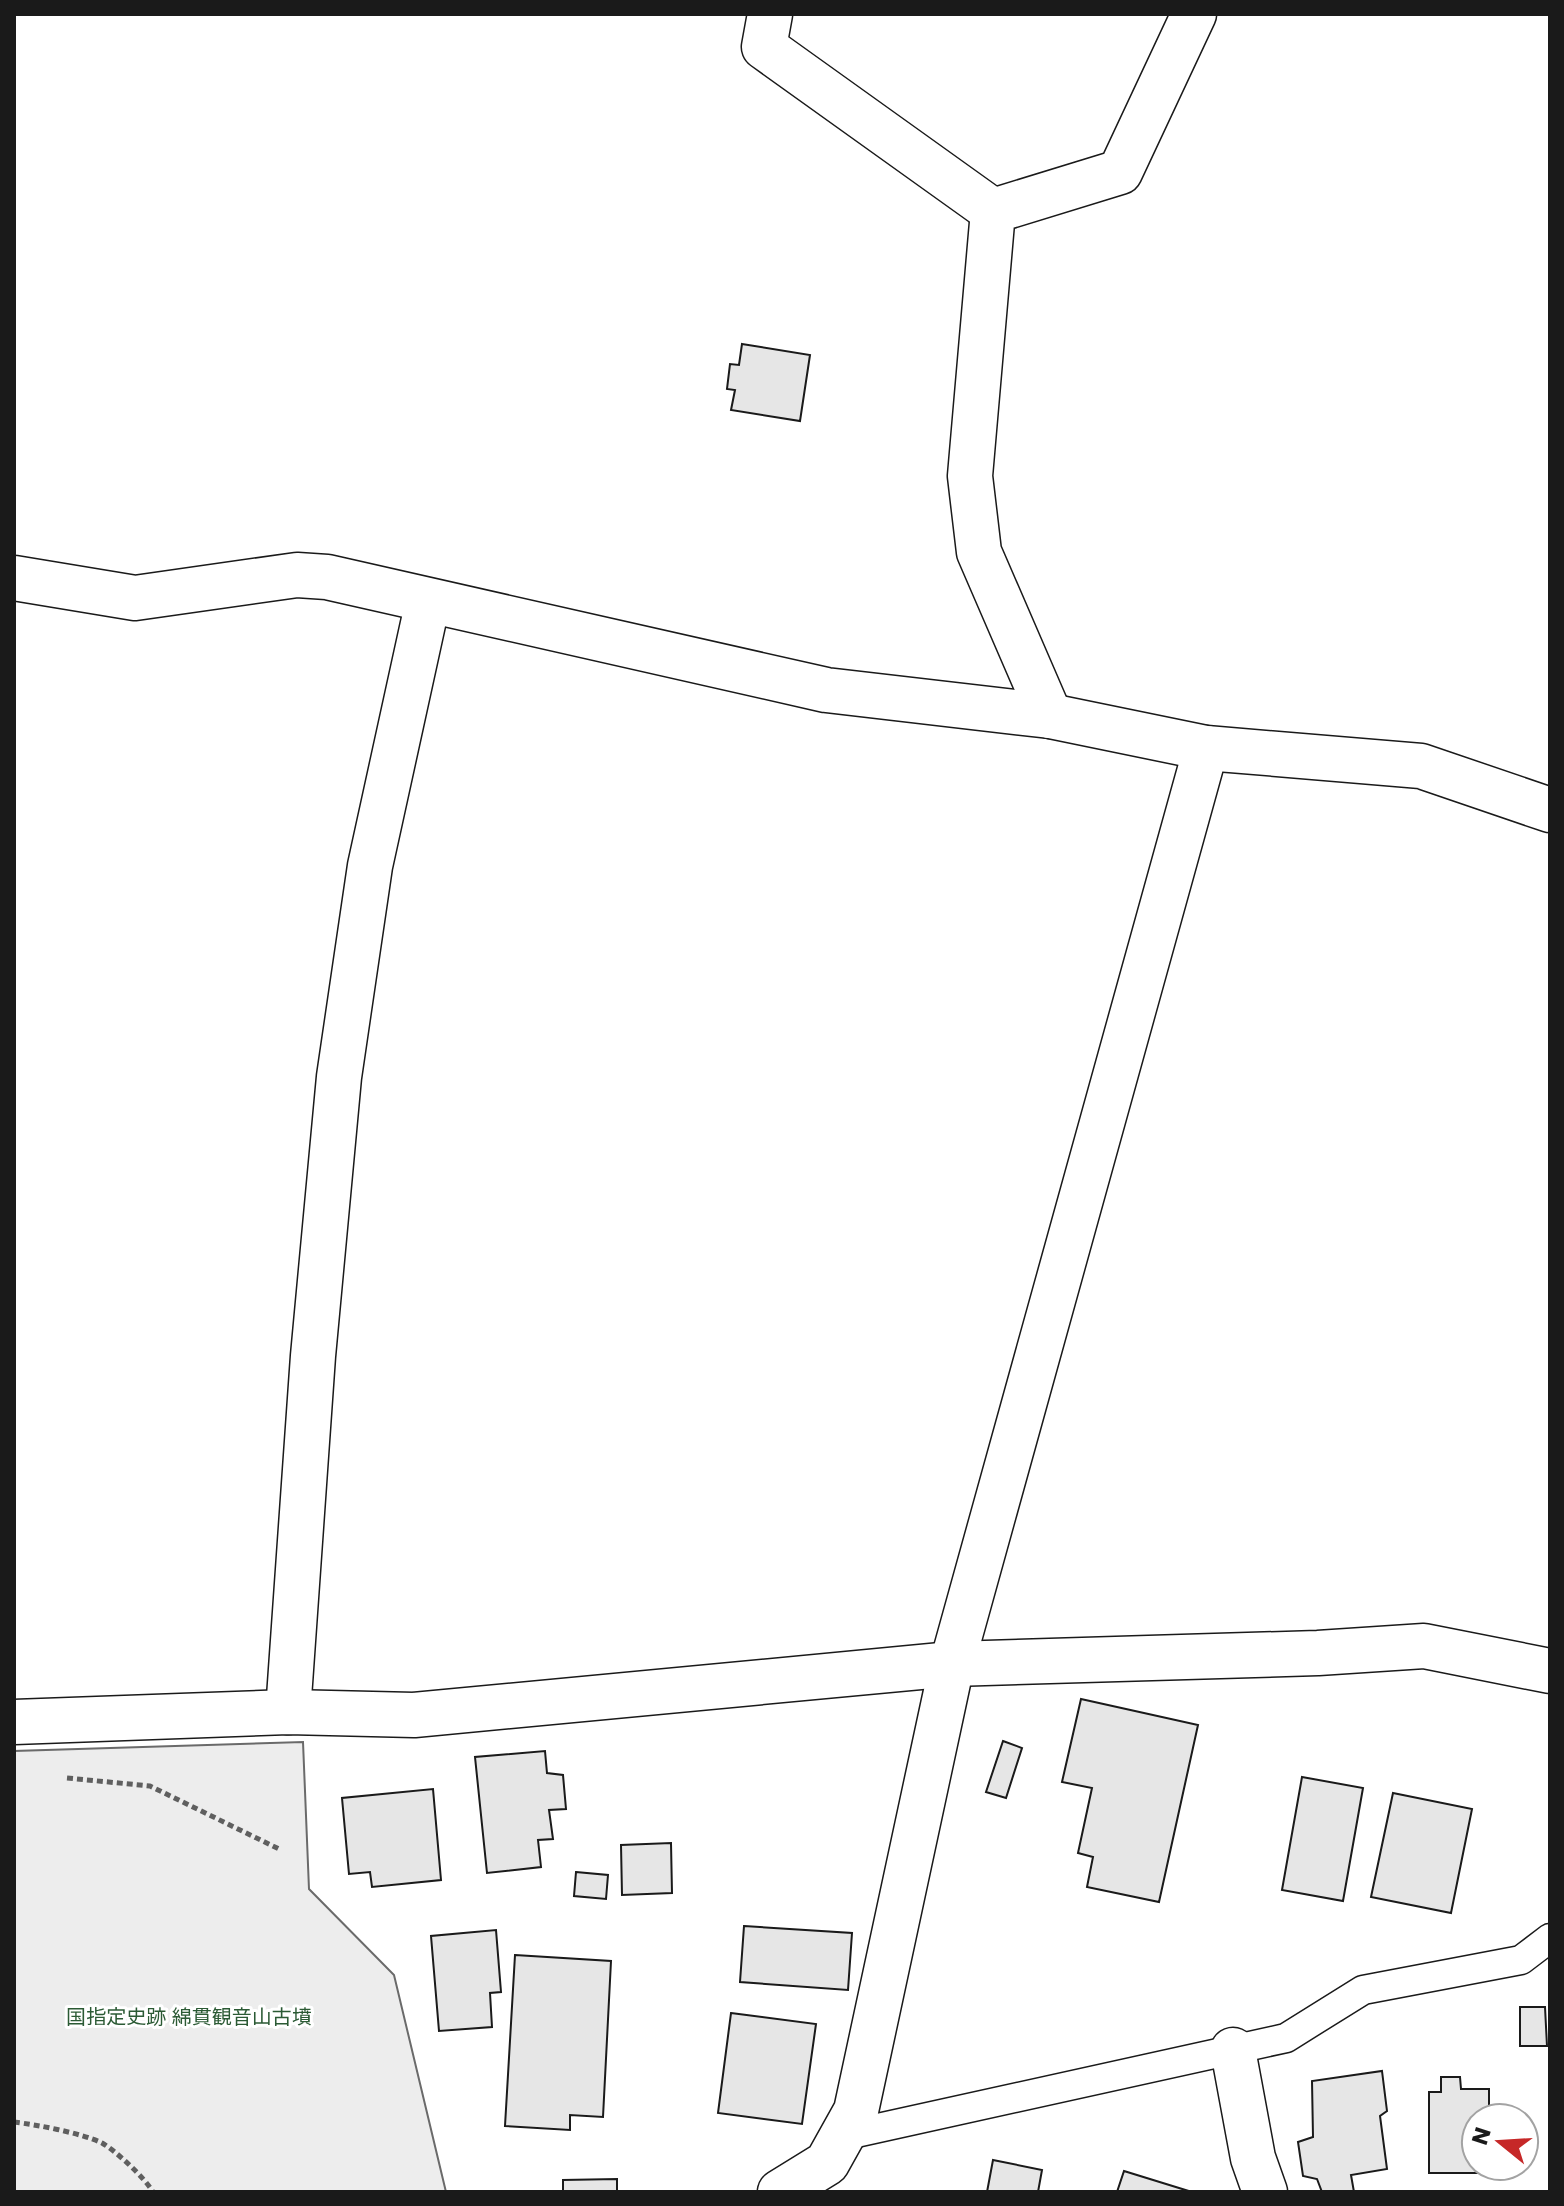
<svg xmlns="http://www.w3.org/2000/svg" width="1564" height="2206" font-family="Poppins,'Noto Sans JP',sans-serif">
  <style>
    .built { fill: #ededed; stroke: #6a6a6a; stroke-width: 2 }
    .building { fill: #e6e6e6; stroke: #1a1a1a; stroke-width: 2 }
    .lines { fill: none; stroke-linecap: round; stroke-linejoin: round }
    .service-casing { stroke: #1a1a1a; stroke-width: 31 }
    .minor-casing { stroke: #1a1a1a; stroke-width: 47 }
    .path { stroke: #5f5f5f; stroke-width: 5; stroke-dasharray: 6 4; stroke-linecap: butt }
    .service { stroke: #fff; stroke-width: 28 }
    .minor { stroke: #fff; stroke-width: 44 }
    .labels { text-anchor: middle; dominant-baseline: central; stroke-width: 6; stroke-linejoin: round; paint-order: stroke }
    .park-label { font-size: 20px; fill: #2b5a34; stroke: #fff }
  </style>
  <rect width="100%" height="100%" fill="#fff"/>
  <polygon class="built" points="303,1742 309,1889 394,1975 446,2192 14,2192 14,1751"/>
  <g class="building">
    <polygon points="742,344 810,355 800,421 731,410 735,390 727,389 730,364 739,365"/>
    <polygon points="1081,1699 1198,1725 1159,1902 1087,1887 1093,1857 1078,1853 1092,1788 1062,1782"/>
    <polygon points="1003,1741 1022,1748 1006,1798 986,1792"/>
    <polygon points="545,1751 547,1773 563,1775 566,1809 549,1810 553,1839 538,1840 541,1867 487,1873 475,1757"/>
    <polygon points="1302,1777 1363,1788 1343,1901 1282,1890"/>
    <polygon points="433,1789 441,1880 372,1887 370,1872 349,1874 342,1798"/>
    <polygon points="1393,1793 1472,1809 1451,1913 1371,1897"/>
    <polygon points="671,1843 672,1893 622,1895 621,1845"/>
    <polygon points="576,1872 608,1875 606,1899 574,1896"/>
    <polygon points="744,1926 852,1933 848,1990 740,1982"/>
    <polygon points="496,1930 501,1992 490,1993 492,2027 439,2031 431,1936"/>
    <polygon points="515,1955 611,1961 603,2117 570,2115 570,2130 505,2126"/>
    <polygon points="1520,2007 1545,2007 1547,2046 1520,2046"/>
    <polygon points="731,2013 816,2024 802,2124 718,2113"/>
    <polygon points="1382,2071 1387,2111 1380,2116 1387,2169 1351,2175 1354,2192 1322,2192 1317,2179 1303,2176 1298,2142 1313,2137 1312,2081"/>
    <polygon points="1441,2077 1460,2077 1461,2089 1489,2089 1489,2118 1476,2118 1476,2166 1489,2166 1489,2173 1429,2173 1429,2092 1441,2092"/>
    <polygon points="993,2160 1042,2170 1038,2192 987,2192"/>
    <polygon points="1124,2171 1192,2192 1117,2192"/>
    <polygon points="617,2179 617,2192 563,2192 563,2180"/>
  </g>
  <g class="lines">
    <g class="service-casing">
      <polyline id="service" points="842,2136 1286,2038 1363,1990 1521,1960 1550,1938"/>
    </g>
    <g class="minor-casing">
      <g id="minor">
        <polyline points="770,14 764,47 993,211"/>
        <polyline points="14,578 135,598 297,575 327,577 826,690 1050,716 1206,748 1421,766 1550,810"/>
        <polyline points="1050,716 979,552 970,476 993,211 1120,172 1194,14"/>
        <polyline points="288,1712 313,1356 339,1077 370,866 428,601"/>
        <polyline points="14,1722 288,1712 414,1715 952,1664 1318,1653 1424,1646 1550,1671"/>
        <polyline points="1233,2050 1253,2158 1265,2192"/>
        <polyline points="780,2192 827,2163 856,2111 952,1664 1206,748"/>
      </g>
    </g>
    <g class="path">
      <polyline points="67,1778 150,1786 279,1849"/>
      <path d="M14,2122c24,3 67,11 88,21 14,8 43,35 51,49"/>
    </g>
    <use href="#service" class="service"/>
    <use href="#minor" class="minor"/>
  </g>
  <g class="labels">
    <g class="park-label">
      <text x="189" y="2017">国指定史跡 綿貫観音山古墳</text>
    </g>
  </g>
  <rect width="1564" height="2206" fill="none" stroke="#1a1a1a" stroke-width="32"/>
  <g transform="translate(1500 2142) rotate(288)"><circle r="38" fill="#ffffff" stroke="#a3a3a3" stroke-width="2"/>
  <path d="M0-6L14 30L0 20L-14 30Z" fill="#c62828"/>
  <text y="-12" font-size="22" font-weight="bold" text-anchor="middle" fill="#1a1a1a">N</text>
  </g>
</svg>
